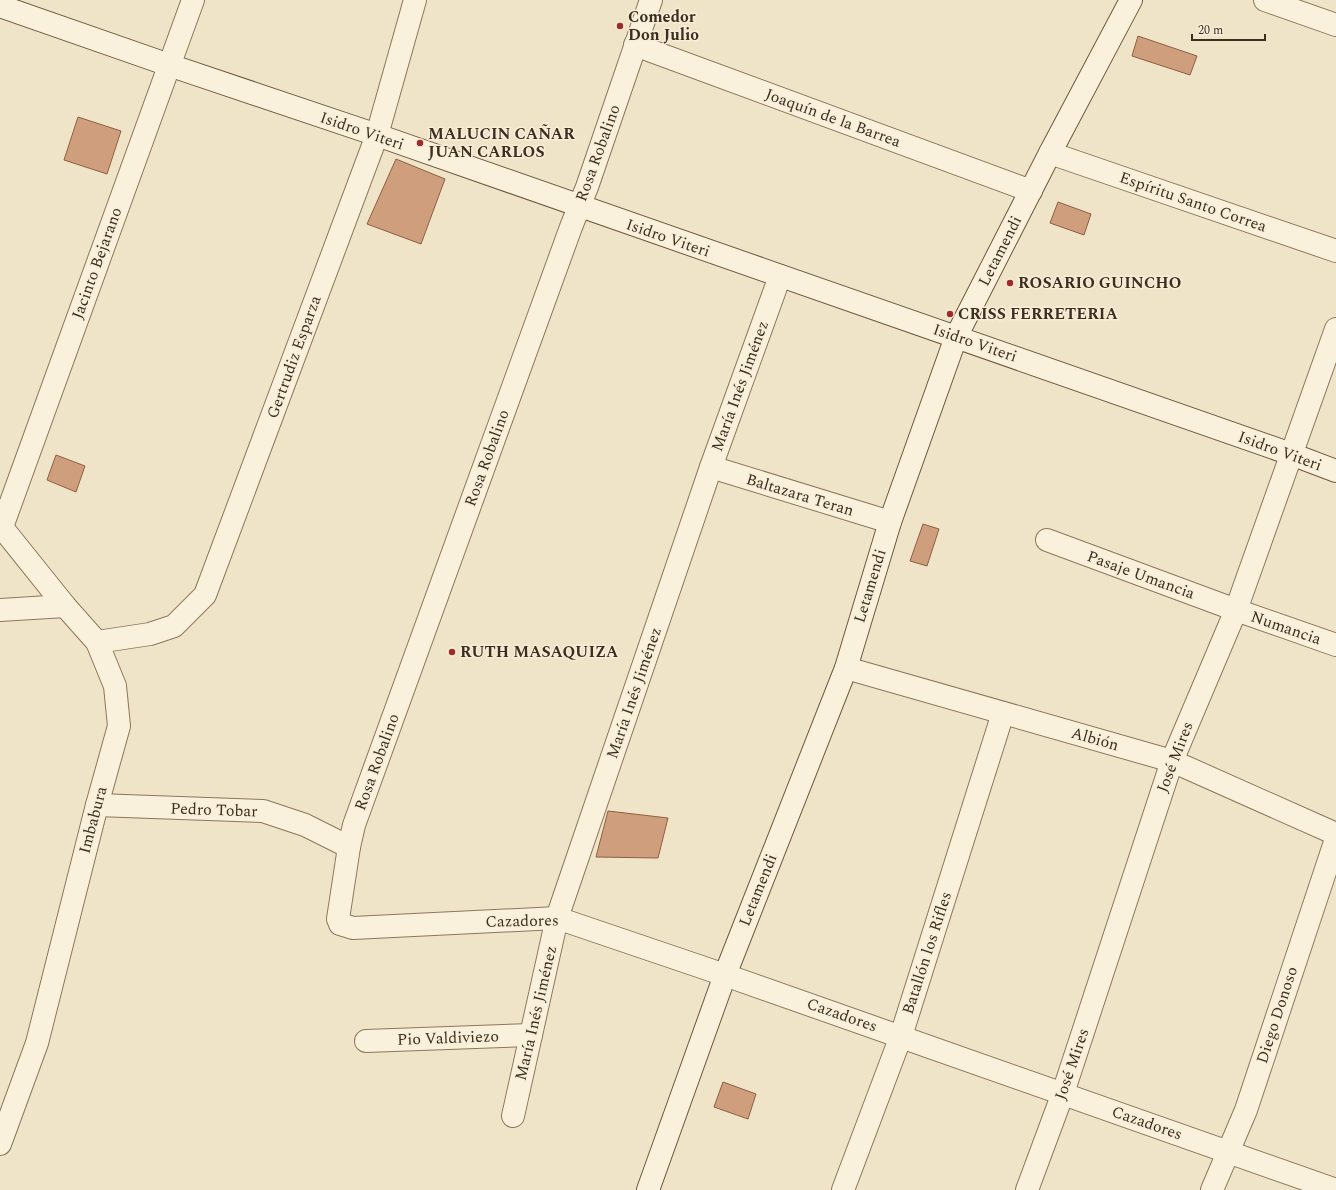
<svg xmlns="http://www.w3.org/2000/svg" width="1336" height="1190" font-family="Spectral,serif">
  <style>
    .building { fill: #cf9f7d; stroke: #8d5f41 }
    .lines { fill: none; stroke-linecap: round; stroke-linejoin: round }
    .street-casing { stroke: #8d765c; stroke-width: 24 }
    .secondary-casing { stroke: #6f573f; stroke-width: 24 }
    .street { stroke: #faf1dc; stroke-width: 22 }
    .secondary { stroke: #faf1dc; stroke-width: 22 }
    .poi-dot { fill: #9e2a2b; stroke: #f7eed8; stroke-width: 1.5 }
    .labels { text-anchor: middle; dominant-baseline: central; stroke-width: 3; stroke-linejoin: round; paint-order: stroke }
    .poi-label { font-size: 16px; font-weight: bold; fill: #3d2e20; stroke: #f7eed8; text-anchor: start }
    .street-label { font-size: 16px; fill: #3d2e20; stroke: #f7eed8 }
  </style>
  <rect width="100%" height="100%" fill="#f0e4c8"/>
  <g class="building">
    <polygon points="1138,36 1197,56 1190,75 1132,56"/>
    <polygon points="78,117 121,131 107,174 64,160"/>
    <polygon points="396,159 445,179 421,244 367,224"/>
    <polygon points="1058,202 1091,214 1084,235 1050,223"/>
    <polygon points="56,455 85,466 76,492 47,480"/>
    <polygon points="923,524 939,529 927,566 910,561"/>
    <polygon points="608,811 668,818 658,858 596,857"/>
    <polygon points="723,1082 756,1094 748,1119 714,1107"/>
  </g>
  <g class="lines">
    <g class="street-casing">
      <g id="street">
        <polyline points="651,0 587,187 571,227 354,825 349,847 338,919 340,924 353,928 557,918 725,975 1336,1190"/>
        <polyline points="1265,0 1336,25"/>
        <polyline points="635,45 1031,191"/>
        <polyline points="1050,153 1336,251"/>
        <polyline points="711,467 890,522"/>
        <polyline points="0,525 65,606 97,642 115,686 119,726 97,805 37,1043 0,1144"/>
        <polyline points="2,527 193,0"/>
        <polyline points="1047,540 1236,610 1336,645"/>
        <polyline points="0,610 65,606"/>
        <polyline points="97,642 150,634 174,626 205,595 377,135 415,0"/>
        <polyline points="846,668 1172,761 1336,834"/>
        <polyline points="97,805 263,811 305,825 349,847"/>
        <polyline points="366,1041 531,1035"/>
        <polyline points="513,1116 557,918 711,467 780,276"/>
        <polyline points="843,1190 901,1036 1003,713"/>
        <polyline points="1027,1190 1063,1093 1172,761 1236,610 1336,329"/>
        <polyline points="1212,1190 1246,1110 1336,839"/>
      </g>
    </g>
    <g class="secondary-casing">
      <g id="secondary">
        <polyline points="0,6 169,65 377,135 1291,454 1336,471"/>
        <polyline points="648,1190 725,975 846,668 890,522 956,337 1050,153 1131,0"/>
      </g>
    </g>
    <use href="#street" class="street"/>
    <use href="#secondary" class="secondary"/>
  </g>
  <g class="poi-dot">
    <circle cx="620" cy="26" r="4"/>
    <circle cx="420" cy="143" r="4"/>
    <circle cx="1010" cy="283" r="4"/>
    <circle cx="950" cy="314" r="4"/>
    <circle cx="452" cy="652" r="4"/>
  </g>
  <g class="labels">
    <g class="poi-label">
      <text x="628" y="17">Comedor<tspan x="628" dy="18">Don Julio</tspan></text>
      <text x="428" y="134">MALUCIN CAÑAR<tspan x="428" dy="18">JUAN CARLOS</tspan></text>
      <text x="1018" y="283">ROSARIO GUINCHO</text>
      <text x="958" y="314">CRISS FERRETERIA</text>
      <text x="460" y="652">RUTH MASAQUIZA</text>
    </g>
    <g class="street-label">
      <text transform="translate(833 118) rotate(20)">Joaquín de la Barrea</text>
      <text transform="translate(362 131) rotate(19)">Isidro Viteri</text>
      <text transform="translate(598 153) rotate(-70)">Rosa Robalino</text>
      <text transform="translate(1193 202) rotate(19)">Espíritu Santo Correa</text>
      <text transform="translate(668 238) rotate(19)">Isidro Viteri</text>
      <text transform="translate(1000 251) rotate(-63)">Letamendi</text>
      <text transform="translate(97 263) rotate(-70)">Jacinto Bejarano</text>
      <text transform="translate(975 343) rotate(19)">Isidro Viteri</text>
      <text transform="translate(294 357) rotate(-70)">Gertrudiz Esparza</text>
      <text transform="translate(740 386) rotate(-70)">María Inés Jiménez</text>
      <text transform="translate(1280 451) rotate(20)">Isidro Viteri</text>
      <text transform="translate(487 458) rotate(-70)">Rosa Robalino</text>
      <text transform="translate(800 495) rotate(17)">Baltazara Teran</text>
      <text transform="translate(1141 575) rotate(20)">Pasaje Umancia</text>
      <text transform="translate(870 586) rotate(-73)">Letamendi</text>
      <text transform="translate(1286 628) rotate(19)">Numancia</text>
      <text transform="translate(634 693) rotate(-71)">María Inés Jiménez</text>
      <text transform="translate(1095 739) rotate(16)">Albión</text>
      <text transform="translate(1175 757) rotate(-69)">José Mires</text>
      <text transform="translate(377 762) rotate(-70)">Rosa Robalino</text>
      <text transform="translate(214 810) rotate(2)">Pedro Tobar</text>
      <text transform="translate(93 820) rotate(-75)">Imbabura</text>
      <text transform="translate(758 890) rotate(-68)">Letamendi</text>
      <text transform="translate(522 921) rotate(-1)">Cazadores</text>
      <text transform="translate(927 953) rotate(-72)">Batallón los Rifles</text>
      <text transform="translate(536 1013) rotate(-77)">María Inés Jiménez</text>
      <text transform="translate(842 1015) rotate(19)">Cazadores</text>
      <text transform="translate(1277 1015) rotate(-72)">Diego Donoso</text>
      <text transform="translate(448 1038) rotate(-2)">Pio Valdiviezo</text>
      <text transform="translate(1072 1064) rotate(-71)">José Mires</text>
      <text transform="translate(1147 1123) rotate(19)">Cazadores</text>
    </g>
  </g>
  <path d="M1192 34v6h73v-6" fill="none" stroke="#3d2e20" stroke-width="2"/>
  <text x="1198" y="34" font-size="12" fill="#3d2e20" stroke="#f7eed8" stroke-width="3" paint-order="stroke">20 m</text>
</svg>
